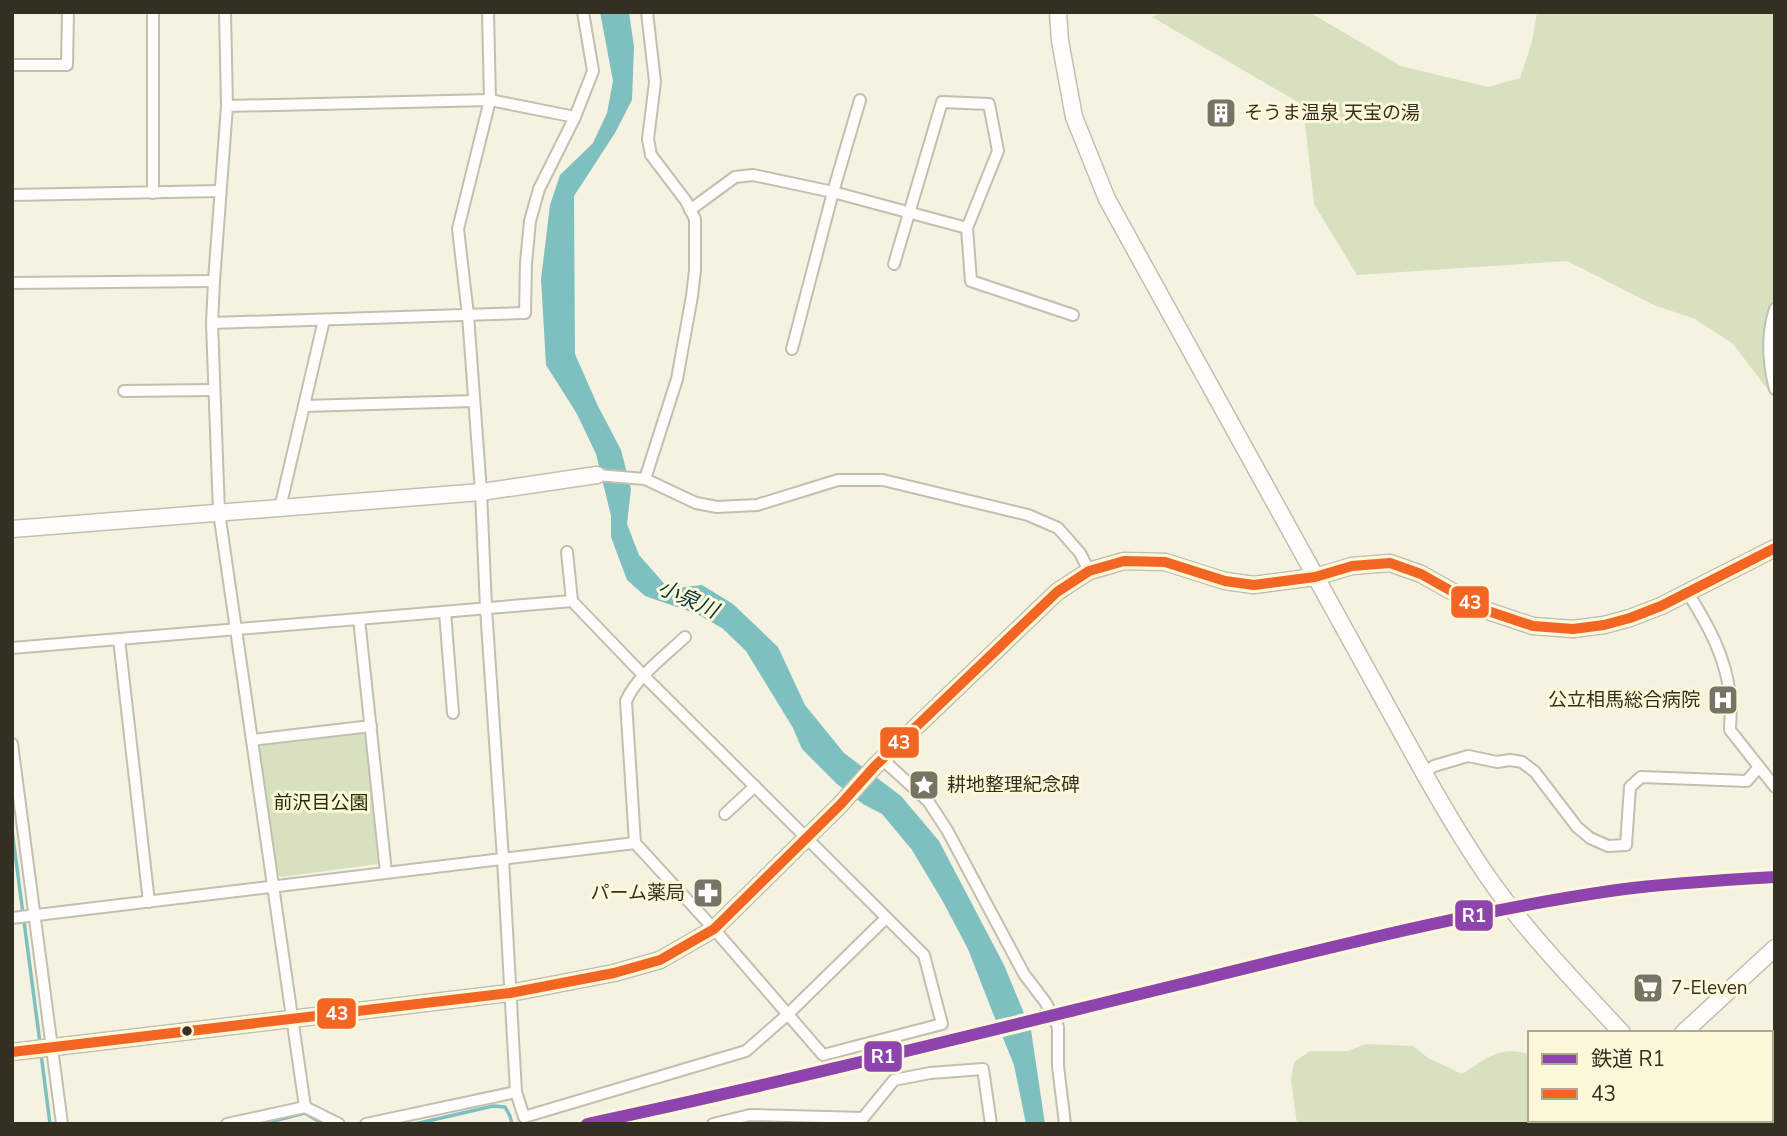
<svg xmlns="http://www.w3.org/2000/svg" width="1787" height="1136" font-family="'Nunito Sans','Noto Sans JP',sans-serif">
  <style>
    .green { fill: #d7e1c0 }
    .water { fill: #7ec0c0 }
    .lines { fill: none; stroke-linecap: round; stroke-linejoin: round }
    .stream { stroke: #7ec0c0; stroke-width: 3.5 }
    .street-casing { stroke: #c2bfb1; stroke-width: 14 }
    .secondary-casing { stroke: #c2bfb1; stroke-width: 19 }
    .street { stroke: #fefdfb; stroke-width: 10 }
    .secondary { stroke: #fefdfb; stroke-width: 16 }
    .bus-1-casing { stroke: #fef8da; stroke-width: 16 }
    .bus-1 { stroke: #f26522; stroke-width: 10 }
    .rail-1-casing { stroke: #fef8da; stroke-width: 18 }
    .rail-1 { stroke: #8e44ad; stroke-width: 12 }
    .bus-dot { fill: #333021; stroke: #fef8da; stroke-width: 2.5 }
    .labels { text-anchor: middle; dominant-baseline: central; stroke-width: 6; stroke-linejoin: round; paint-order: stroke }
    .poi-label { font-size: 19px; fill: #333021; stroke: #fef8da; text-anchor: start }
    .park-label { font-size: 19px; fill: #203002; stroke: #fef8da }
    .water-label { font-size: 21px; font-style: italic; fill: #07363a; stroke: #fef8da }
    .line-badge { stroke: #fef8da; stroke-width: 2.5 }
    .badge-label { font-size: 19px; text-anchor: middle; font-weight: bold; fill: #fff }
  </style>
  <rect width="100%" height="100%" fill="#f6f2e2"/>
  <g class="green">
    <polygon points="1163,12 1309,12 1401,66 1488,87 1520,78 1532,42 1537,12 1775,12 1775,399 1733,344 1695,319 1654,305 1567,261 1357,275 1314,204 1303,105 1152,17"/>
    <polygon points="362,732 367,736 380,857 378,864 281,877 277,874 259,749 265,743"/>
    <path d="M1366,1044l47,2 15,12 34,16c24,-15 38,-30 68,-19v65h44l-3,4h-274l-6,-44 3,-18 16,-11h38z"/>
  </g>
  <polygon class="water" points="600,12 629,12 634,47 632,100 615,133 574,196 575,354 597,404 621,450 631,489 627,524 639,555 669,589 702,585 733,604 778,647 805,705 844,753 901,796 939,841 1004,965 1031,1030 1045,1124 1026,1124 1014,1065 992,1011 968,949 942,900 912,850 882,814 863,804 837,784 802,749 793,728 746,651 722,628 697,614 645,596 627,580 611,537 611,516 596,454 577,414 546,365 541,279 550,205 560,175 593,143 607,113 613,81"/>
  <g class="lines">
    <g class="stream">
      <polyline points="12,830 40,1043"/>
      <polyline points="41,1054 50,1124"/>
      <polyline points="262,1124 305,1113 323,1124"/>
      <polyline points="415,1124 493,1106 505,1107 510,1116 512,1124"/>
    </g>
    <g class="street-casing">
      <g id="street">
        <polyline points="153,12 153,193"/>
        <polyline points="225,12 227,106 214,281 212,323 219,512 305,1107"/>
        <polyline points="12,65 67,65 68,12"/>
        <polyline points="227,106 490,100 575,117"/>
        <polyline points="12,195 220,191"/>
        <polyline points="690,210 735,177 753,175 833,192 967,228"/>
        <polyline points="894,264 942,102 989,104 998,151 967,228 971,281 1073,315"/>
        <polyline points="12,283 214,281"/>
        <path d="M1775,309c-9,27 -7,53 0,80"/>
        <polyline points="212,323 525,313 526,263 530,221 539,189 575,117 593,71 583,12"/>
        <polyline points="792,349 833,192 860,100"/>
        <polyline points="124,391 214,390"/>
        <polyline points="304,406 474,401"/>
        <polyline points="597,475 645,479 677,379 692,296 695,270 695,219 686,201 651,155 648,139 655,82 647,12"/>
        <polyline points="645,479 696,503 717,507 757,505 838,480 883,480 1028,515 1058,528 1080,553 1089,571"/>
        <polyline points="280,508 324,320"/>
        <polyline points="567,552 572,601"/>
        <path d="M1688,593c20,32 38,64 42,103 2,11 0,23 0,34l45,57"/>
        <polyline points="445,612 453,713"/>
        <polyline points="359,619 386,872"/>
        <polyline points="119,639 149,902"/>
        <polyline points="12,648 572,601 644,676 924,955 942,1024 823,1055 714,929 635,843 12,918"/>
        <polyline points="252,740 371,726"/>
        <polyline points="12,744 62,1124"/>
        <polyline points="882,759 928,801 947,830 1024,974 1046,1003 1058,1027 1058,1066 1065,1124"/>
        <polyline points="1424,773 1434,766 1468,756 1497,762 1510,760 1522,762 1535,772 1577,827 1590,838 1608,846 1626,845 1630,787 1641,777 1747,781 1758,768"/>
        <polyline points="725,814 755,786"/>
        <path d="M635,843l-9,-142c10,-24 40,-46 59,-64"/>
        <polyline points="1771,1048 1775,1051"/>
        <polyline points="516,1092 524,1117 746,1051 787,1015 886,918"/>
        <polyline points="1754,1120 1758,1124"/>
        <polyline points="227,1124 305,1107 339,1124"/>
        <polyline points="366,1124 516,1092 503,859 486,608 481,492 468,315 458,229 490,100 488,12"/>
        <polyline points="713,1124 750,1115 863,1118 894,1080 930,1073 983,1069 991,1124"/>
      </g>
    </g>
    <g class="secondary-casing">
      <g id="secondary">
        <path d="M1058,12l2,29 14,76 33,82 317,574c22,39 45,78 71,114 38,52 84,99 127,146"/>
        <polyline points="12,529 481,492 597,475"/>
        <polyline points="1683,1033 1775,948"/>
        <polyline points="12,1052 510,993 614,973 660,960 714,929 841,804 875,766 1057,592 1089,571 1124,561 1165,562 1225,581 1254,585 1315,577 1352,566 1390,563 1421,574 1485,610 1533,626 1573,629 1604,625 1630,618 1661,606 1775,548"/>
        <polyline points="1727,1120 1732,1124"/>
        <polyline points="1598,1124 1601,1120"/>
      </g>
    </g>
    <use href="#street" class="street"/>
    <use href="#secondary" class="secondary"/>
    <g class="bus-1-casing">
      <polyline id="bus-1" points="12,1052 510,993 614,973 660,960 714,929 841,804 875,766 1057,592 1089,571 1124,561 1165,562 1225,581 1254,585 1315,577 1352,566 1390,563 1421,574 1485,610 1533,626 1573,629 1604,625 1630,618 1661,606 1775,548"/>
    </g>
    <use href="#bus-1" class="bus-1"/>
    <g class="rail-1-casing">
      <path id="rail-1" d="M587,1124c199,-42 397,-92 594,-140 144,-35 289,-73 436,-94 52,-7 105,-10 158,-13"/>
    </g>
    <use href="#rail-1" class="rail-1"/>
  </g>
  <defs>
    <g id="building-square" transform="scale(1.575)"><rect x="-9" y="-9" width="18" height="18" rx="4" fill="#777465" stroke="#fef8da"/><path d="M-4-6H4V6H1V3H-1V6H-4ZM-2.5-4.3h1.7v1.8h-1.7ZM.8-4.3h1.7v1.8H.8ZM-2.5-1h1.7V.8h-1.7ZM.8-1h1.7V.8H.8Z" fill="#fff"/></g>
    <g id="hospital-square" transform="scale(1.575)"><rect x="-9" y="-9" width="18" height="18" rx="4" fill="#777465" stroke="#fef8da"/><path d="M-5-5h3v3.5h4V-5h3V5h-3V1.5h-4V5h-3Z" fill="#fff"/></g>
    <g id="sight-square" transform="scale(1.575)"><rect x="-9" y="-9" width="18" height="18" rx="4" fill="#777465" stroke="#fef8da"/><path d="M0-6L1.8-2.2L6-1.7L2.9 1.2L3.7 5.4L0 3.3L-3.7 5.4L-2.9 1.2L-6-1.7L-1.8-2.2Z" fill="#fff"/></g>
    <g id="pharmacy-square" transform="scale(1.575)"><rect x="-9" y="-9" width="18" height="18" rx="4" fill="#777465" stroke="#fef8da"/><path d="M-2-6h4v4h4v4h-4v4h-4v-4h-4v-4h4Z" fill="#fff"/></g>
    <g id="supermarket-square" transform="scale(1.575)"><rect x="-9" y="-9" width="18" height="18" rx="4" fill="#777465" stroke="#fef8da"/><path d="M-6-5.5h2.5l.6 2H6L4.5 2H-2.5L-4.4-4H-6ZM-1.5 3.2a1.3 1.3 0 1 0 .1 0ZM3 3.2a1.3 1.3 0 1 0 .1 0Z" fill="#fff"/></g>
  </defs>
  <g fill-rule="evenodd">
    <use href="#building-square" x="1221" y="113"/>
    <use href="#hospital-square" x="1723" y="700"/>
    <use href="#sight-square" x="924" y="785"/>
    <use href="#pharmacy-square" x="708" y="893"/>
    <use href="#supermarket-square" x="1648" y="988"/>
  </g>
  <circle class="bus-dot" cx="187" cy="1031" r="6"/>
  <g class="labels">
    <g class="poi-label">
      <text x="1244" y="113">そうま温泉 天宝の湯</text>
      <text x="1700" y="700" text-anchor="end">公立相馬総合病院</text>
      <text x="947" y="785">耕地整理紀念碑</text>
      <text x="685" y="893" text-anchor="end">パーム薬局</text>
      <text x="1671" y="988">7-Eleven</text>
    </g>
    <g class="park-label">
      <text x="321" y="803">前沢目公園</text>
    </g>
    <g class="water-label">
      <text transform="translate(688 599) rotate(24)">小泉川</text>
    </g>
  </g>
  <g class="line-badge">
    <rect x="1450" y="585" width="40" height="34" rx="7" fill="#f26522"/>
    <rect x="879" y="726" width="41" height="33" rx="7" fill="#f26522"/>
    <rect x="1454" y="899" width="40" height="33" rx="7" fill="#8e44ad"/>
    <rect x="316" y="997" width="41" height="33" rx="7" fill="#f26522"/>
    <rect x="863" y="1040" width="40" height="33" rx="7" fill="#8e44ad"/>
  </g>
  <g class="badge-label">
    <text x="1470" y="609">43</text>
    <text x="899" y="749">43</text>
    <text x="1474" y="922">R1</text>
    <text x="337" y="1020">43</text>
    <text x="883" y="1063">R1</text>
  </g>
  <rect width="1787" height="1136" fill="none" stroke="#333021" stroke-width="28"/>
  <rect x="1528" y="1031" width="245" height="91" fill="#fef8da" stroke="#ada890" stroke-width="2"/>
  <rect x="1542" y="1054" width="35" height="10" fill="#8e44ad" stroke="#ada890" stroke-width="2"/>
  <text x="1591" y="1066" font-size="21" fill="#333021">鉄道 R1</text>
  <rect x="1542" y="1089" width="35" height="10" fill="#f26522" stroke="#ada890" stroke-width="2"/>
  <text x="1591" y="1101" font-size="21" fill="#333021">43</text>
</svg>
